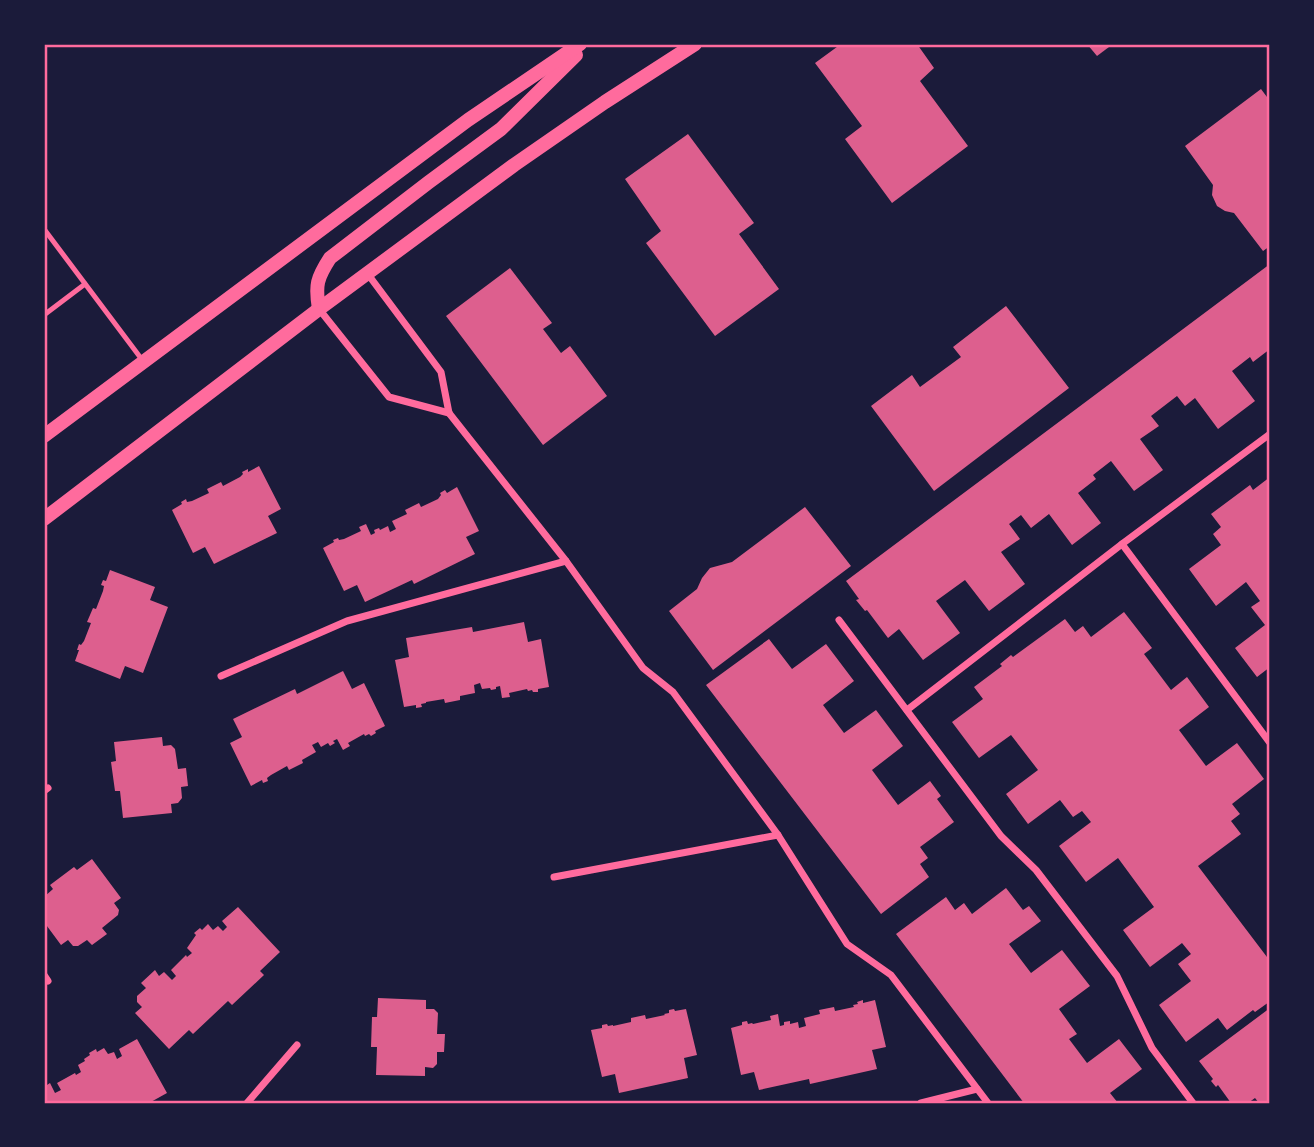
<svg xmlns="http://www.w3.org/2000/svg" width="1314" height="1147" font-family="'Source Serif 4',serif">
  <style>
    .building { fill: #dd5f8e }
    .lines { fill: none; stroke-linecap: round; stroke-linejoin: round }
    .service { stroke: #ff6b9d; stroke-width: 5 }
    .minor { stroke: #ff6b9d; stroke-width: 7 }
    .secondary { stroke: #ff6b9d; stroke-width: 14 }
    .neatline { fill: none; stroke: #ff6b9d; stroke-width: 2.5 }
  </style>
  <rect width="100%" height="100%" fill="#1b1b3a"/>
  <g class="building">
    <polygon points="841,44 917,44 934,68 920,81 968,146 892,203 845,139 862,126 815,63"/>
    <polygon points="1087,44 1113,44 1097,56"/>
    <polygon points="1261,89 1270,101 1270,246 1263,251 1234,213 1225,211 1217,206 1212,195 1213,185 1185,146"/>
    <polygon points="688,134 754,223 739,234 779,289 715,336 646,243 661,231 625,179"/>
    <polygon points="1270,264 1270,349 1253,362 1250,357 1232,371 1255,401 1218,429 1195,398 1185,406 1177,396 1151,416 1159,426 1140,439 1163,470 1134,491 1111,461 1093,475 1096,479 1078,493 1101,523 1072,545 1049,514 1031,528 1021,515 1009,524 1020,539 1001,552 1025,584 989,611 965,580 936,601 960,633 923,660 899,629 888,638 867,610 865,611 856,600 859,599 846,581"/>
    <polygon points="510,268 552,323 543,329 561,353 570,346 607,396 543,445 446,316"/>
    <polygon points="1006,306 1069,388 934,491 871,406 912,375 920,387 961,357 953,347"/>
    <polygon points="259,466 281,509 268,516 277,533 214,564 205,547 193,553 172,510 182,504 181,502 186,499 187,502 192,501 209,493 207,489 221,482 223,486 240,477 243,474 242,472 248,469 248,472"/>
    <polygon points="1270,477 1270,667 1257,677 1235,648 1265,625 1251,607 1260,601 1246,582 1216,606 1189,569 1221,545 1213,534 1221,527 1211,514 1250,485 1253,490"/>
    <polygon points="457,487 479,531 466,537 475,554 414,584 412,580 365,602 357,585 344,591 323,548 334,542 333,540 338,538 339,540 344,539 361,531 359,527 366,524 371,535 375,533 374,530 379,528 380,530 388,526 390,532 396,529 392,521 407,514 405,510 419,503 421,507 438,499 441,495 440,493 445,490 447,493"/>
    <polygon points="805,507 851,566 713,670 669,611 697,589 702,578 710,568 732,562"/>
    <polygon points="110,570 155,587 150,600 168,607 143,673 125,666 120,679 75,661 79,650 77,650 79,644 81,645 84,641 91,623 87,622 93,608 96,609 103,591 104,586 101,585 103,580 106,581"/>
    <polygon points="1124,612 1152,648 1144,654 1171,690 1187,677 1209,707 1179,730 1206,766 1237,743 1264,779 1232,804 1240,814 1231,821 1241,834 1198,866 1270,961 1270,997 1267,999 1269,1002 1255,1012 1253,1010 1227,1030 1218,1018 1186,1042 1159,1005 1191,981 1178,964 1191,954 1182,943 1150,967 1123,930 1154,907 1118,858 1086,882 1059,846 1091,822 1082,811 1073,817 1060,800 1028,824 1006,794 1038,770 1011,735 979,758 952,722 983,699 974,687 1002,666 1000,664 1011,655 1013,657 1065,619 1075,632 1083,626 1091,637"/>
    <polygon points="524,622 528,642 541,639 549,687 538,689 538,692 533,692 532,690 528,691 527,689 509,693 510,697 502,698 500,686 496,687 496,689 491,690 490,688 482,689 480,683 474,685 475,693 460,696 460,700 445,703 444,699 426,702 426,703 421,704 422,707 416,708 416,705 404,707 395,660 409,657 406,638 472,627 473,632"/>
    <polygon points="769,639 792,669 826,644 854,681 823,705 844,733 876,710 903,746 872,770 898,805 930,781 941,796 937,799 954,822 920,847 928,858 920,864 929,877 881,914 706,685"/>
    <polygon points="343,671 352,689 364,683 385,726 375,731 376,733 371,736 369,734 365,736 364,734 348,743 350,746 343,750 337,739 333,741 335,743 330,746 328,743 321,747 318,742 312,745 316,752 302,760 303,763 289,770 287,766 271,775 267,778 268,781 263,783 262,780 251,786 230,743 242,737 233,719 295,689 297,694"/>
    <polygon points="162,737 163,746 171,745 175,749 178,769 186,768 188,786 181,787 182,798 178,803 171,804 172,813 123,818 120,791 115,791 111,762 116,761 114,742"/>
    <polygon points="92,859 121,898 114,903 119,910 118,915 102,928 107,934 92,945 87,940 78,946 73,946 68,940 61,945 44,922 44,897 53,889 50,885 74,867 77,870"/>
    <polygon points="1006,888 1023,910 1029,906 1041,921 1009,944 1031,973 1062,950 1090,986 1059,1009 1077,1034 1069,1039 1087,1063 1119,1039 1142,1069 1110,1093 1118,1103 1024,1103 896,934 946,897 955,910 964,903 972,914"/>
    <polygon points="238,907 280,952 260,971 264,975 232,1005 228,1001 193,1034 189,1030 169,1049 135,1013 142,1007 137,1002 137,996 146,988 141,983 155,970 159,976 164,972 172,980 176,976 171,970 186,955 187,957 192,953 187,948 196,935 194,933 200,928 202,930 208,924 213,930 218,926 223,931 227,927 222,921"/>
    <polygon points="378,998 426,1000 426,1009 434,1009 438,1013 437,1034 445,1034 444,1052 437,1052 437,1064 433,1068 425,1067 425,1076 376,1075 377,1047 371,1047 372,1017 377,1017"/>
    <polygon points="863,1000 863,1003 875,1000 886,1047 872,1050 877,1069 810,1084 809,1079 759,1090 754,1072 741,1075 731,1028 742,1025 742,1022 747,1021 748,1024 752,1023 753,1024 771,1020 770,1016 778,1014 780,1026 784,1025 784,1022 790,1021 790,1024 798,1022 799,1028 806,1026 804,1018 820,1014 819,1010 834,1007 835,1011 854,1007 853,1005 858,1004 857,1002"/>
    <polygon points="1270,1008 1270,1103 1259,1103 1255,1098 1248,1103 1231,1103 1218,1085 1216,1087 1211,1081 1213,1079 1199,1061"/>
    <polygon points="674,1009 675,1011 686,1009 697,1055 684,1058 688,1078 619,1093 615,1074 602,1077 591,1030 602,1028 602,1025 607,1024 608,1026 613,1025 613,1026 631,1022 631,1018 645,1015 646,1019 665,1015 664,1014 669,1013 669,1010"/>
    <polygon points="137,1039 167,1093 149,1103 44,1103 44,1087 50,1083 55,1093 61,1090 57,1083 75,1073 76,1075 81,1072 78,1065 85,1061 84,1059 90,1055 89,1053 96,1049 97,1052 104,1048 108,1054 114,1052 117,1059 122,1056 119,1049"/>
  </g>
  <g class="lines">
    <g class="service">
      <polyline points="44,229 143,361"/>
      <polyline points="44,315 85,284"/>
    </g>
    <g class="minor">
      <polyline points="367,273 441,372 449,413 566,561 643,668 673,692 778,835 847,944 891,975 988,1103"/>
      <polyline points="319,309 389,397 449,413"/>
      <polyline points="1122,544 1270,743"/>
      <polyline points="839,620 1001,836 1036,870 1117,976 1152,1048 1193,1103"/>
      <polyline points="221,676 347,621 566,561"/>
      <polyline points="907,710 1122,544 1270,434"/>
      <polyline points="44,791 48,788"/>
      <polyline points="554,877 778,835"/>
      <polyline points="44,975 48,981"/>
      <polyline points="247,1103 297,1045"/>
      <polyline points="921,1103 977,1089"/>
    </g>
    <g class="secondary">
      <path d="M319,309c-4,-24 -2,-31 11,-51l99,-76 72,-53 75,-74"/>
      <polyline points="44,436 468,120 580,44"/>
      <polyline points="44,519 319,309 514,165 605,102 695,44"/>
    </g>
  </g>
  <rect width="1314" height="1147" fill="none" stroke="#1b1b3a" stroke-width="91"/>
  <rect x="46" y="46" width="1222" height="1056" class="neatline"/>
</svg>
